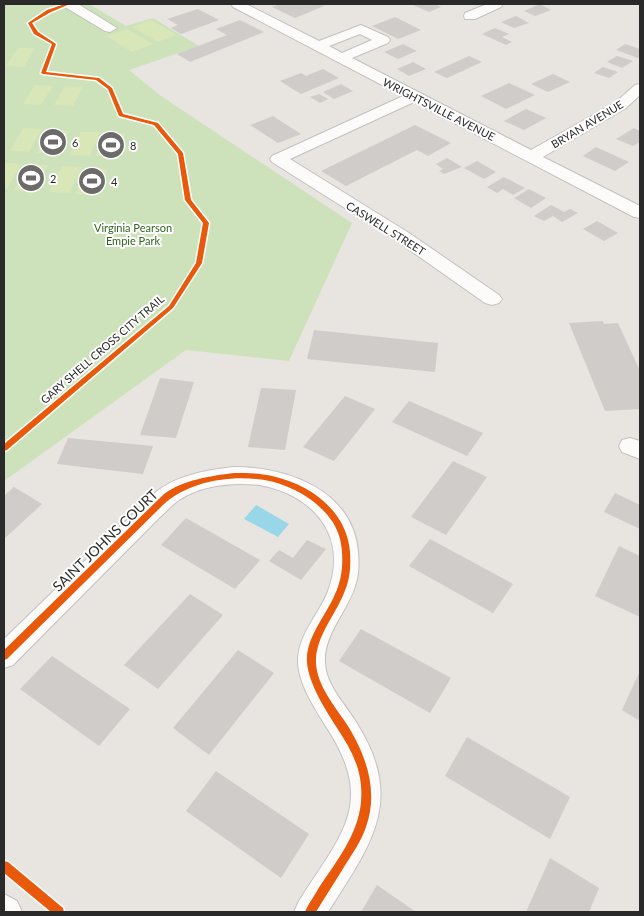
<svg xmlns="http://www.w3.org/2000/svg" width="644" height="916" font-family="Lato,sans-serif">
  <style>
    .green { fill: #cde2ba }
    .pitch { fill: #d8e6b8 }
    .water { fill: #97d7e7 }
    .building { fill: #cfccca }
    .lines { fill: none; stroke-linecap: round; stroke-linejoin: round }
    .minor-casing { stroke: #c2c1c1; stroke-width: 2 }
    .minor { fill: #fcfbfa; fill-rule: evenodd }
    .cycleway-casing { stroke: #fff; stroke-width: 3 }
    .cycleway { fill: #e8590c; fill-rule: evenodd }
    .labels { text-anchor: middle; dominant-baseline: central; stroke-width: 4; stroke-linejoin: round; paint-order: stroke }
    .far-street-label { font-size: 11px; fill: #2a2a2a; stroke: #fff }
    .far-poi-label { font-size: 11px; fill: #2a2a2a; stroke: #fff; text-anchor: start }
    .far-park-label { font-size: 11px; fill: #30651d; stroke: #fff }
    .street-label { font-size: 14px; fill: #2a2a2a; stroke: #fff }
  </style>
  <rect width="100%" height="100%" fill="#e8e4e0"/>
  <polygon class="green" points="4,4 89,4 126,26 153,18 199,46 129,70 161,96 352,223 289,361 186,350 4,481"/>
  <g class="pitch">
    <polygon points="151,20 177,35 158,42 132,27"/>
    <polygon points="127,29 153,44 132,52 106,36"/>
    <polygon points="18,48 35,48 24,67 6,66"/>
    <polygon points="35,85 53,86 41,105 23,104"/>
    <polygon points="65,86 83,87 73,106 54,105"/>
    <polygon points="23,128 42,129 29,152 10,151"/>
    <polygon points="49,130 69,131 57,154 37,153"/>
    <polygon points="81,132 100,132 90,156 70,155"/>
    <polygon points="107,133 126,134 116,157 96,156"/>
    <polygon points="4,163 21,164 7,189 4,189"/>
    <polygon points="27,165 48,165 34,191 14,190"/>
    <polygon points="62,166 82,167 70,193 49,192"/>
    <polygon points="87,168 108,169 96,195 75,194"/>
  </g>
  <polygon class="water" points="256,505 289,524 278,537 244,519"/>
  <g class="building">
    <polygon points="280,4 320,4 324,6 295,18 272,7"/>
    <polygon points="415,4 434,4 441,7 429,12 413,5"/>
    <polygon points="540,4 551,10 535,16 524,11"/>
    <polygon points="198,9 219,20 181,34 171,28 178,25 167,19"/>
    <polygon points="516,16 529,23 514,28 501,22"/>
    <polygon points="395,17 421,30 398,39 372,26"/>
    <polygon points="240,20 264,32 190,62 177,54 227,35 216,29"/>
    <polygon points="495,28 509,34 502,37 512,42 506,45 482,34"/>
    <polygon points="403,44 417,51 398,59 384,52"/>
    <polygon points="625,44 640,49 640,56 638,58 616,50"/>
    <polygon points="469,56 482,62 447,78 434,72"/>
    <polygon points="617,56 633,61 622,68 607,62"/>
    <polygon points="413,62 426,69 409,76 397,69"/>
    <polygon points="603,67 618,72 609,78 594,73"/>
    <polygon points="323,69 339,78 301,94 280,81 301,73 306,76"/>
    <polygon points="553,74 570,82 548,92 531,84"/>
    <polygon points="509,83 535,95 506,109 481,96"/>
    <polygon points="341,84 353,91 334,99 323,92"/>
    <polygon points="319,94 328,99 320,103 310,97"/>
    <polygon points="526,109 546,118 524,130 504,121"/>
    <polygon points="273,116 301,134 278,143 250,125"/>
    <polygon points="415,125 451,143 428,156 417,150 346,186 321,171"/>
    <polygon points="634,128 640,131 640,142 633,146 616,139"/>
    <polygon points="596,147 629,162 615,171 583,156"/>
    <polygon points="447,158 462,167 444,174 439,171 443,169 436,164"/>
    <polygon points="477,161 496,172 484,179 464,168"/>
    <polygon points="504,177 525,188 513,195 503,189 497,193 487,187"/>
    <polygon points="529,189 546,198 531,208 514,198"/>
    <polygon points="551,205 564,212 570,209 578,213 562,222 553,216 544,221 534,216"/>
    <polygon points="597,221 618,233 604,241 583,229"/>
    <polygon points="603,321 604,324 618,323 640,371 640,409 605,411 569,323"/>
    <polygon points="314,330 438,343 435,372 307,359"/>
    <polygon points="160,378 194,382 176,438 140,435"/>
    <polygon points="261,388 296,390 285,450 248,447"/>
    <polygon points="345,396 375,409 334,461 303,447"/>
    <polygon points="409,401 483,433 467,456 392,422"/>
    <polygon points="68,438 153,446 143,474 57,464"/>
    <polygon points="453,461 487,477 446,535 411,517"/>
    <polygon points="14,487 42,504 4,539 4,496"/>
    <polygon points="615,493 640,505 640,529 604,512"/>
    <polygon points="186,518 260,560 235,589 161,545"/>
    <polygon points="430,539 513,584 493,613 409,566"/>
    <polygon points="307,540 326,549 301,580 269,561 279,550 293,558"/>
    <polygon points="619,546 640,556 640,617 595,596"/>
    <polygon points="190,594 223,615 158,689 124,665"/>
    <polygon points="361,629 451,678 430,713 339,661"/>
    <polygon points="238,650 274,673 209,755 173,728"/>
    <polygon points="52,656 130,709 99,746 20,689"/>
    <polygon points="640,671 640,721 622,710"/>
    <polygon points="467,737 570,797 550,839 445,776"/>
    <polygon points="216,771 309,834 281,878 186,811"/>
    <polygon points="550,858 599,888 589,912 526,912"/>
    <polygon points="377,885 416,912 361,912"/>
  </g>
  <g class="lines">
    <g class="minor-casing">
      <g id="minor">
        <polygon points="63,4 78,4 117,28 110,32 105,31 65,7"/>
        <path d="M231,4h15l73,37 42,-16 27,12 2,3 -2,3 -36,15 179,92 85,-48 19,-17 5,-1v11l-14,13 -83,49 97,49v12l-6,-1 -220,-115 -124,57 119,74 90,62 3,4 -3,4 -7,2 -7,-2 -88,-62 -125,-79 -2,-3 2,-3 131,-60 -170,-89zM360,34l12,6 -30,13 -13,-7z"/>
        <polygon points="487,4 503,4 501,7 475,19 465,19 464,16 465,13"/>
        <polygon points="630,438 640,441 640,459 622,452 619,446 622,440"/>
        <path d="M234,467c53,0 119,23 124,85 1,10 1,21 -2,31 -7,27 -33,51 -31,80 1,22 20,41 31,59 50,79 15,122 -28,190h-34l5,-11c43,-68 78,-98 26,-176 -11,-18 -26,-41 -27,-62 -1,-28 21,-48 30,-72 21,-55 -15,-97 -69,-106 -25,-3 -58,0 -80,15 -7,5 -13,12 -20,18l-146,147 -9,3v-29l151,-146c21,-18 52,-23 79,-26z"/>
        <polygon points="4,894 17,901 22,912 4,912"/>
      </g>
    </g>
    <use href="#minor" class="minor"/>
    <g class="cycleway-casing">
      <g id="cycleway">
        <polygon points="65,4 70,4 51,12 32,23 38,32 56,44 46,72 99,78 112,88 123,114 158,123 183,153 191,200 209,223 202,263 173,308 7,450 4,451 4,444 169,306 196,263 203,223 185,200 178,154 154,125 119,116 108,89 96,80 43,74 41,73 52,44 34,34 28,23 47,10"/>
        <path d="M234,473c13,0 25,0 38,3 38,8 75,35 78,76 1,14 0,28 -6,41 -9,23 -29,44 -28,70 1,22 18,42 30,60 20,31 33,68 20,104 -5,15 -14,27 -22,40 -9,15 -19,30 -28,45h-11c3,-8 9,-15 13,-23 18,-27 40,-54 43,-87 4,-48 -27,-71 -45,-110 -4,-9 -8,-19 -9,-29 -2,-25 19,-47 28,-69 8,-16 9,-38 5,-55 -4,-16 -14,-27 -26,-37 -8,-6 -16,-11 -26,-15 -36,-16 -96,-10 -125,18l-156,154 -3,1v-10l160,-156c19,-14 46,-18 70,-21z"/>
        <polygon points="4,861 8,862 63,908 64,912 51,912 4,873"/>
      </g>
    </g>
    <use href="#cycleway" class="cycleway"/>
  </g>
  <defs>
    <g id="stadium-disc" transform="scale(1.4375)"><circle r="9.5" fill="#6c6b6a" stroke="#fff"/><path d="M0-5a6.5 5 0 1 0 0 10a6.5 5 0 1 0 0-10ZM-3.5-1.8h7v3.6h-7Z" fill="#fff"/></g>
  </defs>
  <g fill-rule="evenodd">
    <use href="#stadium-disc" x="53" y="142"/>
    <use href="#stadium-disc" x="111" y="145"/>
    <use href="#stadium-disc" x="31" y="178"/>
    <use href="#stadium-disc" x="92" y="181"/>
  </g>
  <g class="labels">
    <g class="far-street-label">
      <text transform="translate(439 109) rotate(27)">WRIGHTSVILLE AVENUE</text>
      <text transform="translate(587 124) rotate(-31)">BRYAN AVENUE</text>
      <text transform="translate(386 228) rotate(32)">CASWELL STREET</text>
      <text transform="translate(102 349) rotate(-41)">GARY SHELL CROSS CITY TRAIL</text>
    </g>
    <g class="far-poi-label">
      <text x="72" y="142">6</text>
      <text x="130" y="145">8</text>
      <text x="50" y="178">2</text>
      <text x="111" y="181">4</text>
    </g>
    <g class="far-park-label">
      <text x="133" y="227">Virginia Pearson<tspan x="133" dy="13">Empie Park</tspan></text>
    </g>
    <g class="street-label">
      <text transform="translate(105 540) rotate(-44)">SAINT JOHNS COURT</text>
    </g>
  </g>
  <rect width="644" height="916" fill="none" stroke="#2a2a2a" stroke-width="10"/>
</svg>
